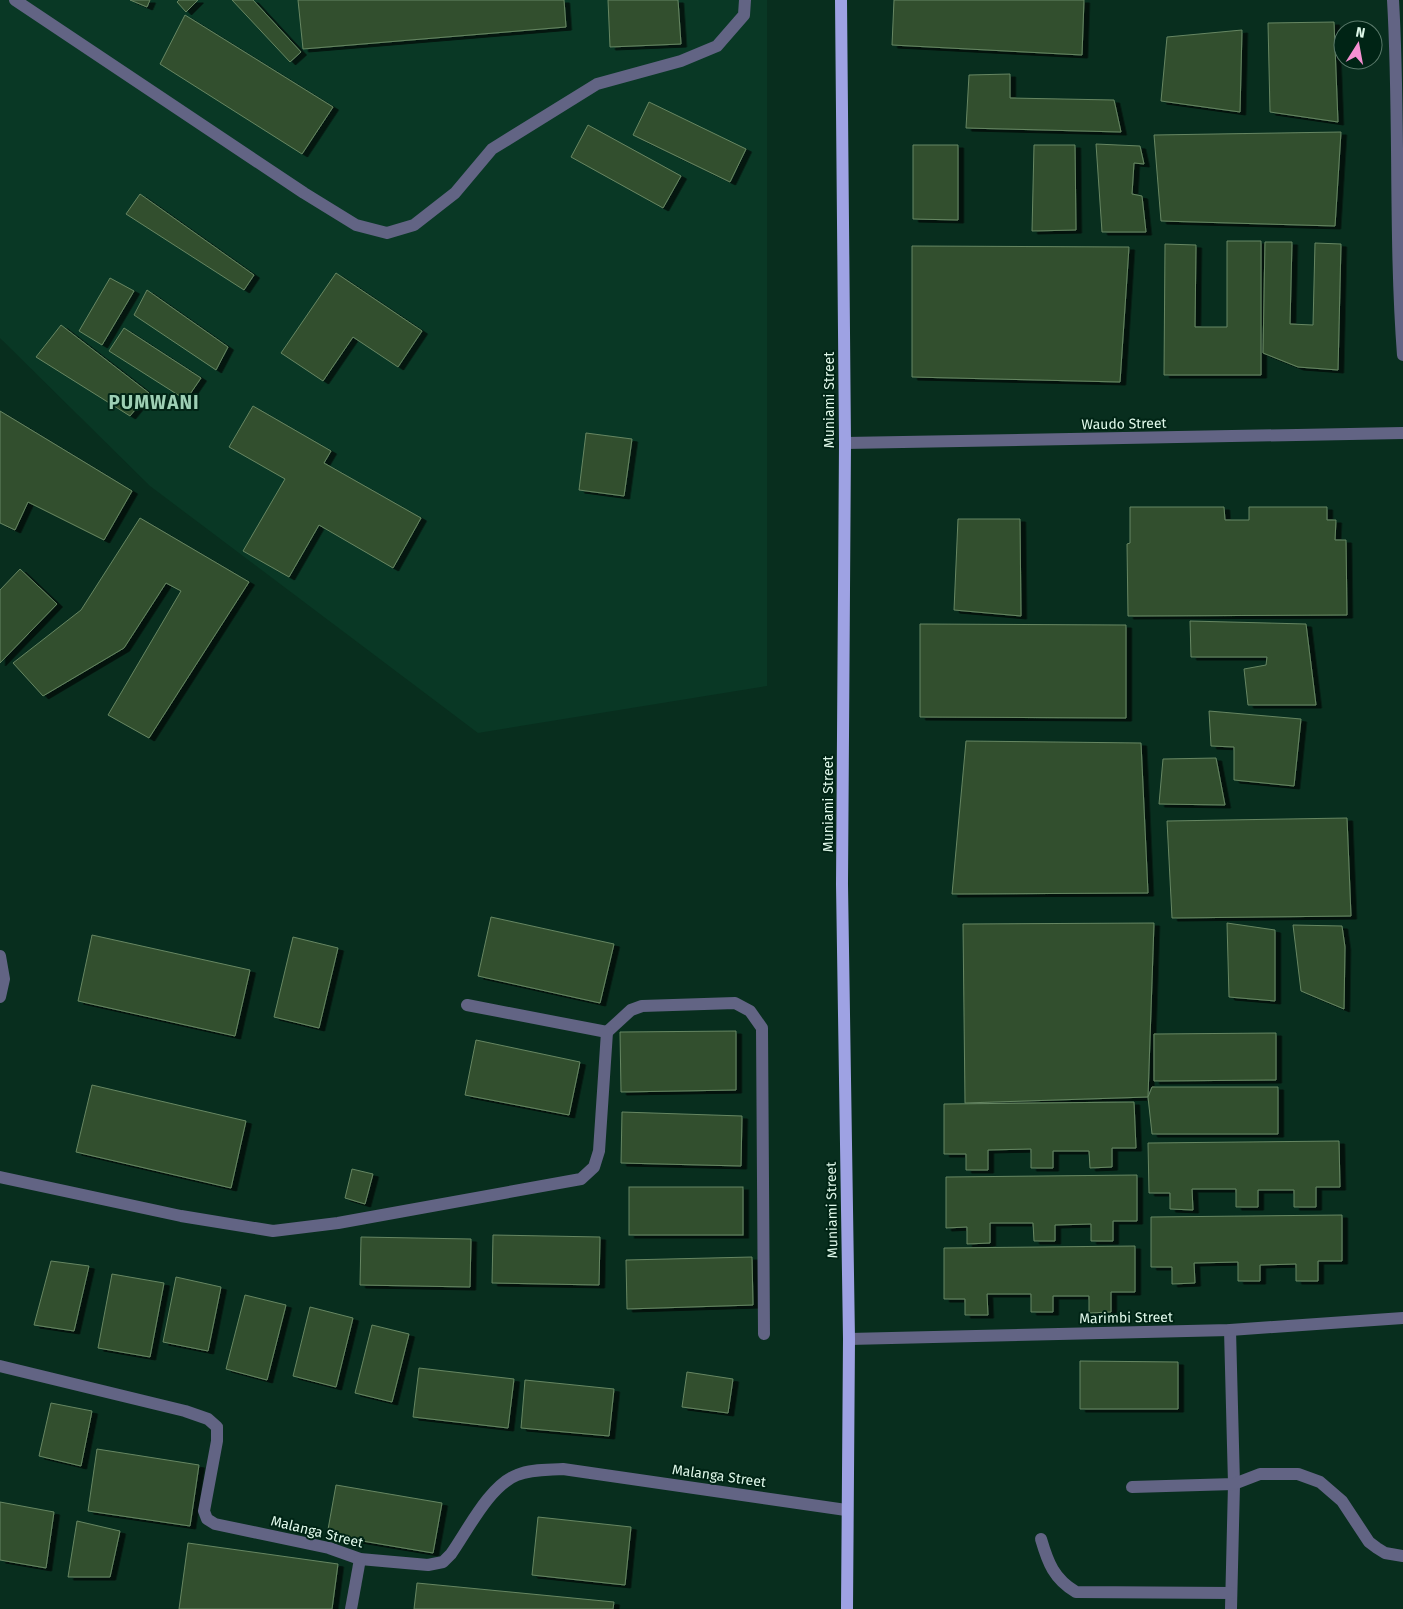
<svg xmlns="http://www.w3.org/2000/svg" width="1403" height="1609" font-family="'Fira Sans',sans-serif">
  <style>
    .built { fill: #093825 }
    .building { fill: #33502f; stroke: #668662; filter: url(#shadow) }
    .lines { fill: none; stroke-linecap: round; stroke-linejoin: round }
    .minor { stroke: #626484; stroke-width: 12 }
    .major { stroke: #9ea2e3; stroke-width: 12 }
    .labels { text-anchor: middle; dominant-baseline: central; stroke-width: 4; stroke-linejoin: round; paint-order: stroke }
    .street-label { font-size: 14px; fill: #dff8ea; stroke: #002415 }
    .district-label { font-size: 19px; font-weight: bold; letter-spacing: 1px; fill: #9dcfb4; stroke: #002415 }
  </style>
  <defs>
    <filter id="shadow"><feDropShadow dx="5.5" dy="3" stdDeviation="0" flood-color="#0009"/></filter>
  </defs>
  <rect width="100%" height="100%" fill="#082e1e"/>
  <polygon class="built" points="0,0 767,0 767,686 478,733 150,486 0,338"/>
  <g class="building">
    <polygon points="130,0 150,0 147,7"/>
    <polygon points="179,0 198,0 186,12 177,2"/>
    <polygon points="232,0 253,0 301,52 290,62"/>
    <polygon points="298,0 564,0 566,27 303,49"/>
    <polygon points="608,0 678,0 681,44 610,47"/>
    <polygon points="894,0 1084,0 1082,55 892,45"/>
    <polygon points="185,15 333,107 302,154 160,64"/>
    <polygon points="1334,22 1338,122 1270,112 1268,23"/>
    <polygon points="1242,30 1240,112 1161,101 1167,37"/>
    <polygon points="1010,74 1010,98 1114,100 1121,132 966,128 969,75"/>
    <polygon points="649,102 746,149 730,182 633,135"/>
    <polygon points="588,125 681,176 663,208 571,157"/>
    <polygon points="1341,132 1335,226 1161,221 1154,135"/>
    <polygon points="1096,144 1140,146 1144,164 1134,163 1132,194 1142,196 1146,232 1102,232"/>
    <polygon points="913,145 958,145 958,220 913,219"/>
    <polygon points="1034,145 1075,145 1076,230 1032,231"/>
    <polygon points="140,194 254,275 244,290 126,214"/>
    <polygon points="1227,241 1261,241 1261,375 1164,375 1165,244 1196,245 1195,327 1227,327"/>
    <polygon points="1265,242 1292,242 1290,324 1313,325 1315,243 1341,244 1338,370 1298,367 1263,353"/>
    <polygon points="912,246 1129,247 1120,382 912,377"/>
    <polygon points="336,273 422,331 398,367 353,337 323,381 281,353"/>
    <polygon points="110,278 134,291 102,345 79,331"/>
    <polygon points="147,290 228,347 216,370 134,315"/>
    <polygon points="61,325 149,393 130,416 36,357"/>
    <polygon points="124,328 201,378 186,400 109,351"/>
    <polygon points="253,406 331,451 324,463 421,518 393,568 319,525 289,577 243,551 285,479 229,447"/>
    <polygon points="0,411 132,491 104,540 28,502 15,530 0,523"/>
    <polygon points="586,433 632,439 624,496 579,490"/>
    <polygon points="1130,507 1224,507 1225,520 1249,520 1249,507 1327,507 1327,520 1336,520 1335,540 1346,540 1347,615 1128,616 1127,544 1130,543"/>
    <polygon points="140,518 249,582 149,738 108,715 181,591 166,583 124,648 43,696 13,663 81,610"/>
    <polygon points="958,519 1020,519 1021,616 954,610"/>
    <polygon points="20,569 57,604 0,663 0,590"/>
    <polygon points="1190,621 1306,624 1316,705 1248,705 1244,669 1266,665 1267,657 1191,657"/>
    <polygon points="920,624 1126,625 1126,718 920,717"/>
    <polygon points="1209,711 1301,719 1294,786 1234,780 1234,747 1211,746"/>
    <polygon points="966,741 1141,743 1148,893 952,894"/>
    <polygon points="1216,758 1225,805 1159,804 1163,759"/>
    <polygon points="1347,818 1351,916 1172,918 1167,821"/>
    <polygon points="491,917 614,944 600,1003 478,976"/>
    <polygon points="1154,923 1148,1097 965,1103 963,924"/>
    <polygon points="1227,923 1275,930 1275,1001 1229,997"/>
    <polygon points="1293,925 1342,926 1345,947 1344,1009 1301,991"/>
    <polygon points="92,935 250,970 235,1036 78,1001"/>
    <polygon points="293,937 338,948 319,1028 274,1017"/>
    <polygon points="736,1031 736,1090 621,1092 620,1032"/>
    <polygon points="1276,1033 1276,1080 1154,1081 1154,1034"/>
    <polygon points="476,1040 580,1062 569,1115 465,1095"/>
    <polygon points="92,1085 246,1121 231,1188 76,1152"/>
    <polygon points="1152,1087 1278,1087 1278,1134 1152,1134 1148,1097"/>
    <polygon points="1134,1102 1136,1148 1112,1148 1112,1167 1090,1168 1089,1151 1053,1151 1053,1168 1031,1168 1031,1149 988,1150 988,1170 966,1170 966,1154 944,1154 944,1104"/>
    <polygon points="622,1112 742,1116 741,1166 621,1163"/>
    <polygon points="1339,1141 1340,1187 1316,1187 1316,1207 1294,1207 1294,1190 1258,1190 1258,1207 1236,1207 1236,1189 1192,1189 1193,1210 1170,1209 1170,1193 1149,1193 1148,1143"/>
    <polygon points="352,1169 373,1174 365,1204 345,1198"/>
    <polygon points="1137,1175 1137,1221 1113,1221 1113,1241 1091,1241 1091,1224 1055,1225 1055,1241 1034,1241 1033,1223 990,1223 990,1243 967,1244 967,1227 946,1228 946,1177"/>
    <rect x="629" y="1187" width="114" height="48"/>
    <polygon points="1342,1215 1342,1261 1318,1261 1318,1281 1296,1281 1296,1264 1260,1265 1260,1281 1238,1281 1238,1262 1194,1263 1195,1283 1172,1284 1172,1267 1151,1267 1151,1217"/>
    <polygon points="493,1235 600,1237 599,1285 492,1283"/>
    <polygon points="361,1237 471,1239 470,1287 360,1285"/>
    <polygon points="1135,1246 1135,1292 1111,1292 1111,1312 1089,1313 1089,1296 1053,1296 1053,1312 1031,1312 1031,1294 987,1294 988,1315 965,1315 965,1299 944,1299 944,1248"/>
    <polygon points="752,1257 753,1305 627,1309 626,1260"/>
    <polygon points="51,1261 89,1266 74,1331 34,1325"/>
    <polygon points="112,1274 164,1283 150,1357 98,1348"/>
    <polygon points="176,1277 221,1287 208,1351 163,1342"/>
    <polygon points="245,1295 286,1305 267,1380 226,1369"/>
    <polygon points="310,1307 353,1318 336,1387 293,1376"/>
    <polygon points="372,1325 409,1334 392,1402 355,1393"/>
    <polygon points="1080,1361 1178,1362 1178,1409 1080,1409"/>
    <polygon points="419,1368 514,1379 508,1428 413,1417"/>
    <polygon points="687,1372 733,1379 728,1413 682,1407"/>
    <polygon points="525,1380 614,1389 609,1436 521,1428"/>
    <polygon points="51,1403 92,1411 81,1466 39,1456"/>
    <polygon points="97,1449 199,1465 190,1526 88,1511"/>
    <polygon points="336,1485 442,1503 433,1553 327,1535"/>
    <polygon points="0,1502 54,1512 46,1568 0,1560"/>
    <polygon points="538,1517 631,1527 625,1585 532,1575"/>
    <polygon points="77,1521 120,1531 110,1577 68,1577"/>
    <polygon points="188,1543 338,1564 332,1609 179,1609"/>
    <polygon points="417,1583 614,1602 613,1609 414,1609"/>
  </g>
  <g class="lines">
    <g class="minor">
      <polyline points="15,0 304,193 356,225 387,233 414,225 455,193 492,149 597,84 681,61 717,46 744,15 745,0"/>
      <path d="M1393,0c7,118 1,237 10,355"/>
      <polyline points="845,443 1403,433"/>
      <polyline points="0,956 4,979 0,997"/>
      <polyline points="607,1032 631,1010 642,1006 735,1003 750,1011 762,1028 764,1334"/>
      <polyline points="0,1177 181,1216 273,1231 338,1223 581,1179 594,1167 599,1151 607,1032 467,1005"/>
      <polyline points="1230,1330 1234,1484 1231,1609"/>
      <polyline points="849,1339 1230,1330 1403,1318"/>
      <path d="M0,1366l185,45 23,8 9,8v14l-13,70 3,8 8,5 114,24 31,11 68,6 15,-3 8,-8c17,-24 38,-68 66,-79 14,-6 31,-5 46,-6l283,41"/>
      <polyline points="1132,1487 1234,1484 1260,1474 1298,1474 1320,1482 1342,1501 1369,1542 1377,1548 1385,1553 1403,1556"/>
      <path d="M1041,1539c7,24 13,40 35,53l155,1"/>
      <polyline points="351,1609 360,1559"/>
    </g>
    <polyline class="major" points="841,0 845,443 842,884 849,1339 847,1609"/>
  </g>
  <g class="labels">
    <g class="street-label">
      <text transform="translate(829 400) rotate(-90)">Muniami Street</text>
      <text transform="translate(1124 424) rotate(-1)">Waudo Street</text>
      <text transform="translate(828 804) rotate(-90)">Muniami Street</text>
      <text transform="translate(832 1210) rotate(-91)">Muniami Street</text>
      <text transform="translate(1126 1318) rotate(-1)">Marimbi Street</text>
      <text transform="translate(719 1476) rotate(8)">Malanga Street</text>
      <text transform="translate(317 1532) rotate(14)">Malanga Street</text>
    </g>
    <g class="district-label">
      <text x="154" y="402">PUMWANI</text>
    </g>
  </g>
  <g transform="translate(1358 45) rotate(11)"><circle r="24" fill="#002415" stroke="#59796a"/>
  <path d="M0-4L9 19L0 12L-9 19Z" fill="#f591d2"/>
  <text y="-8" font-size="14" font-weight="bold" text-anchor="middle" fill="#dff8ea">N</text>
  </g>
</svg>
